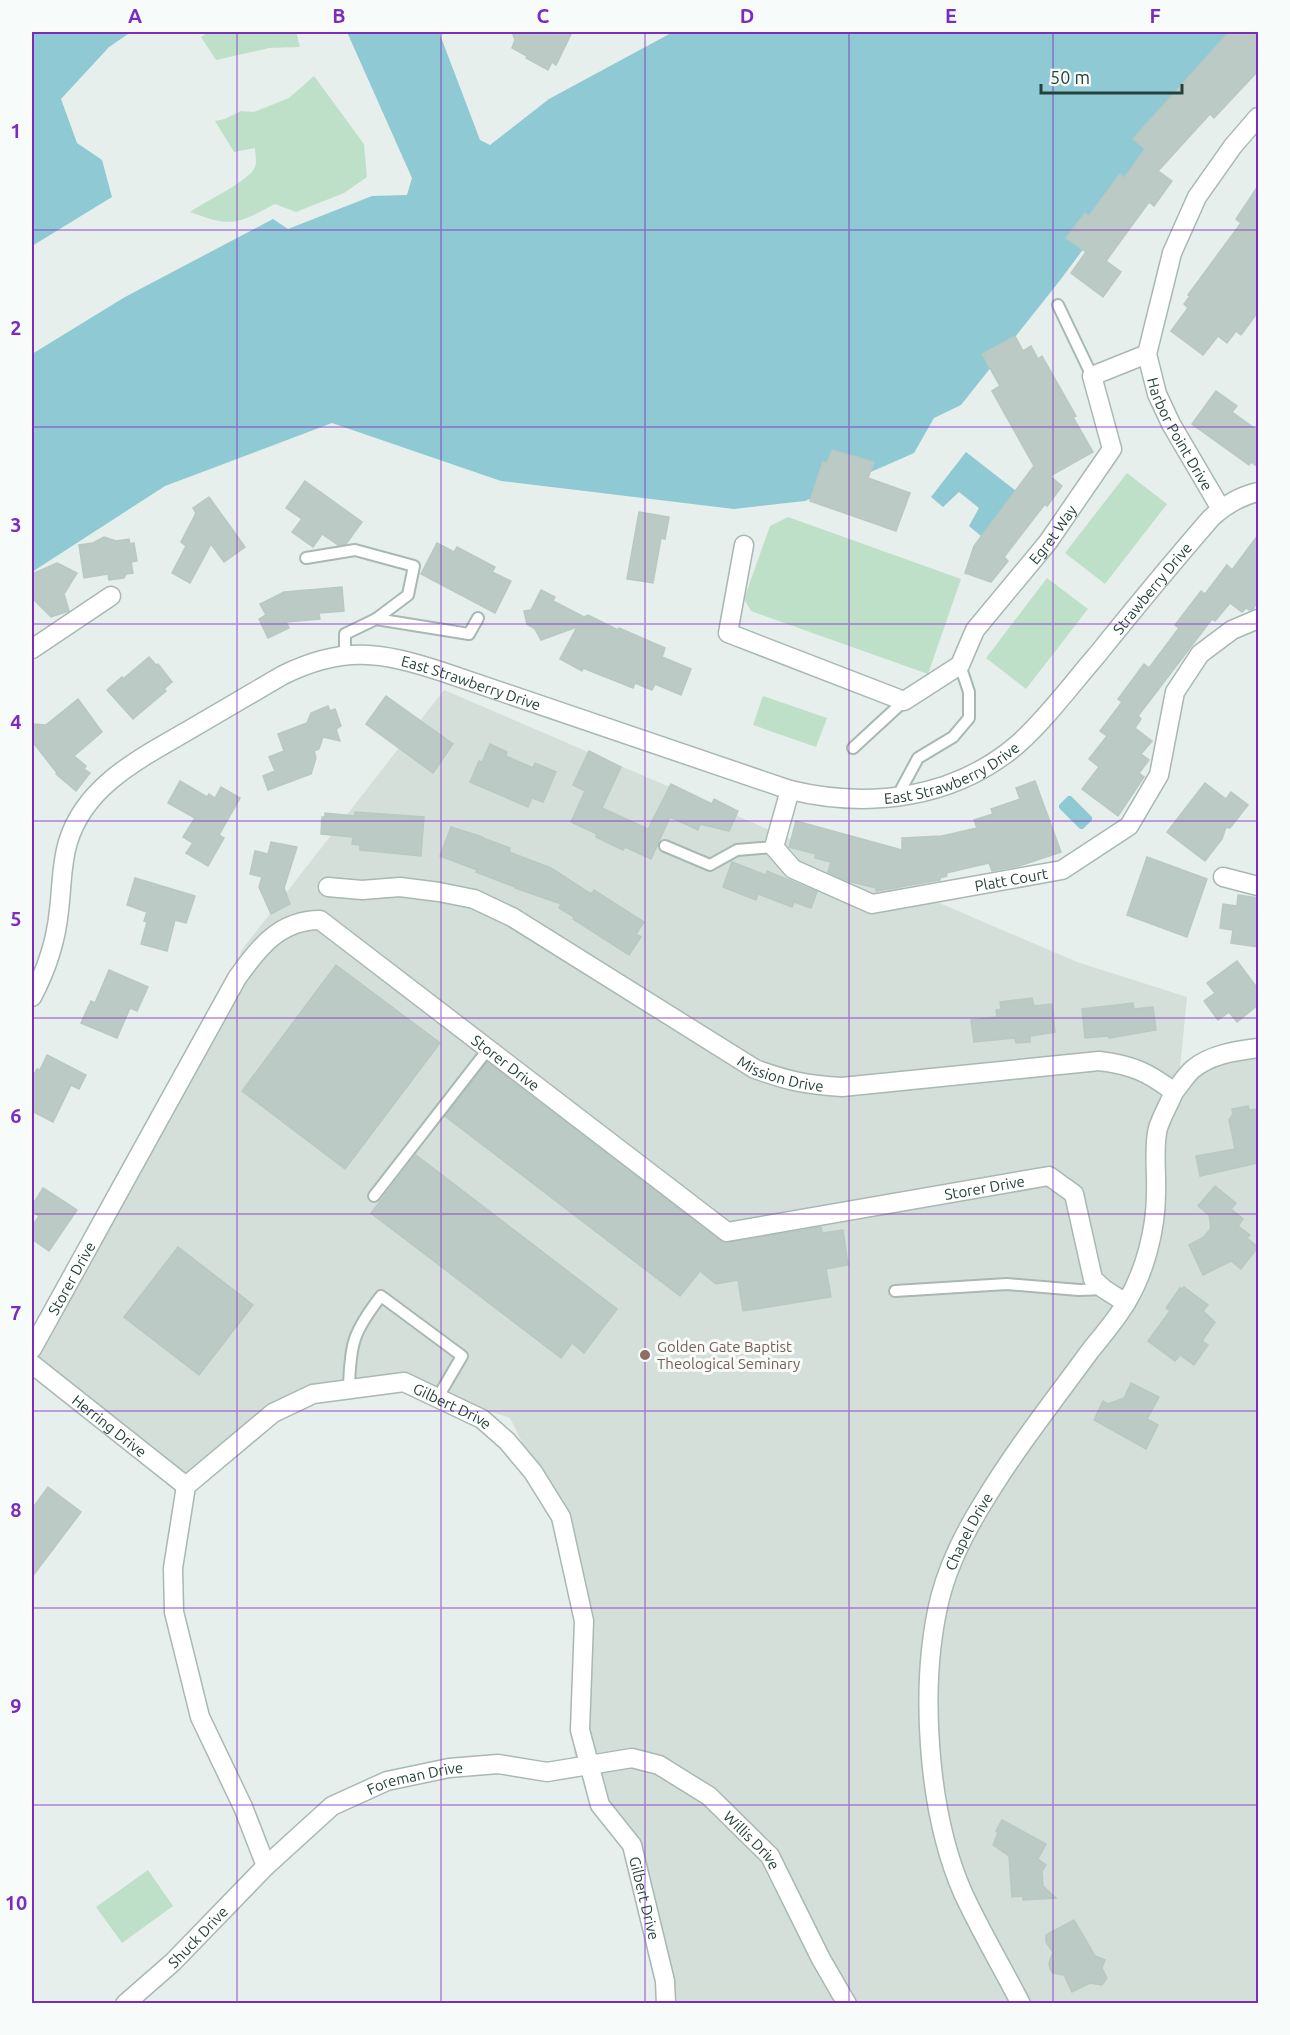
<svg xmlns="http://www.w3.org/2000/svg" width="1290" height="2035" font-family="Ubuntu,sans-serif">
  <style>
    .built { fill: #d4dfda }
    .green { fill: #bfe0c8 }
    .water { fill: #8ec9d4 }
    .building { fill: #bbcac4; stroke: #b8c9c2; stroke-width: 1.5 }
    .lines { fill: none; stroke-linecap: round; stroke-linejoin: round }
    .service-casing { stroke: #a8b8b2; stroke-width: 14 }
    .minor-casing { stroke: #a8b8b2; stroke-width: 21 }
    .tertiary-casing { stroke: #a8b8b2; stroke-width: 21 }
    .service { stroke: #fff; stroke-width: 10 }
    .minor { stroke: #fff; stroke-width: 18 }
    .tertiary { stroke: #fff; stroke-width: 18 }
    .grid { fill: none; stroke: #7b2cbf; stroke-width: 1.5; stroke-opacity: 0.55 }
    .education-dot { fill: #8d6e63; stroke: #f7fbf9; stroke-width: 2 }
    .labels { text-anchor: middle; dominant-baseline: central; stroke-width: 6; stroke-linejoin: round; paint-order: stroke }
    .street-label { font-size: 15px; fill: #24423a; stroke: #f7fbf9 }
    .education-label { font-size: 15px; fill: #785e54; stroke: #f7fbf9; text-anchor: start }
    .neatline { fill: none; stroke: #7b2cbf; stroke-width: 2 }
    .grid-label { font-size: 20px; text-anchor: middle; font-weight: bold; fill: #7b2cbf }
  </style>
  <rect width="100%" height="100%" fill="#e6efeb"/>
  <polygon class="built" points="444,690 1077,962 1187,997 1179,1079 1258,1046 1258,2003 666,2003 628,1830 575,1766 572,1717 576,1621 556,1511 510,1418 404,1382 307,1388 191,1478 32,1369 32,1341 244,947"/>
  <g class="green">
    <polygon points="209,32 296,32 300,47 269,48 216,60 201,37"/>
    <path d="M314,76l50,68 3,33 -23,16 -48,19 -21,-8c-39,20 -43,24 -85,8 14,-10 61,-32 65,-45 2,-5 0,-14 0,-19l-21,4 -19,-31 10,-2 16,-8 13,1 35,-14z"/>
    <polygon points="1127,473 1167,504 1105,584 1065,553"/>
    <polygon points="788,517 961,579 928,674 751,611 744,599 770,526"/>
    <polygon points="1047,578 1088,609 1026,689 986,658"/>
    <polygon points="763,696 827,718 816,747 753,725"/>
    <polygon points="148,1870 173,1906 122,1943 96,1907"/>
  </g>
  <g class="water">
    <polygon points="32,32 131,32 109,47 61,99 77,143 102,160 112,197 32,246"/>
    <polygon points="347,32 439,32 480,140 490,145 549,99 673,32 1249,32 1235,45 1061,279 961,405 934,418 914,453 805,501 734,509 501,481 332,423 165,486 32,572 32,354 125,297 273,219 288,229 372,196 407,195 412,178"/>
    <polygon points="966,452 1016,491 981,536 969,526 979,508 959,492 943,507 931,497"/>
    <polygon points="1068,796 1071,796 1092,817 1092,820 1083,829 1080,829 1059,808 1059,805"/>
  </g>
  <g class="building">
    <polygon points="512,32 572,32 556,65 552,62 548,70 526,58 527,56 512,48 515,40"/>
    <polygon points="1229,32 1252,32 1258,37 1258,71 1214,118 1210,114 1158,171 1172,181 1154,206 1149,202 1106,261 1121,272 1103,297 1071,273 1086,252 1066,238 1085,213 1089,216 1120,174 1124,178 1145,149 1133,139"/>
    <polygon points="1258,186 1258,312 1241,335 1236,331 1227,343 1218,336 1203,355 1171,331 1188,308 1184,304 1190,296 1188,295 1241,223 1236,219"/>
    <polygon points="1015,336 1023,351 1031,346 1038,359 1042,356 1076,416 1073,417 1093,452 1050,476 1062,486 1047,506 1045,504 1004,557 1008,561 991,582 965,573 974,546 1034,466 992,391 1000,386 982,354"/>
    <polygon points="1216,391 1237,406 1232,412 1258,431 1258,467 1251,462 1249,465 1192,424"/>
    <polygon points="832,450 874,462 868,478 910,493 896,531 810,501 823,462 827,463"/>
    <polygon points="305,481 362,522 346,544 338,545 322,534 313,547 292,532 302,519 286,508"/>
    <polygon points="209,497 245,547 224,562 211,544 190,583 172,573 186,546 181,542 196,513 193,508"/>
    <polygon points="639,512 669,517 665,539 661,538 653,583 627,579"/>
    <polygon points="1258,535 1258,601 1253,609 1249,610 1246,608 1242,612 1230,603 1215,621 1212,619 1138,716 1141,719 1135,728 1152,741 1141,754 1149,760 1139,773 1144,777 1118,816 1082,789 1099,767 1089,759 1107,736 1100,731 1122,702 1118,699 1144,664 1149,668 1179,628 1175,625 1201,591 1205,594 1227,565 1232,570"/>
    <polygon points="104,537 116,541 129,539 130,544 134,543 137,561 131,562 133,573 126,574 124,578 109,580 108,574 84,578 79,545 93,543"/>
    <polygon points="437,543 454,552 457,547 495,567 492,572 511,581 495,613 421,574"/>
    <polygon points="57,563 77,573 64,594 69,611 51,617 32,598 32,574"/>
    <polygon points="342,587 344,611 319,613 320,619 286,622 289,628 268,638 259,619 266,615 260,604 284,592"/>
    <polygon points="541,590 555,597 553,601 584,617 588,615 618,630 619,628 665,648 662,657 691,669 681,695 655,684 652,690 635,683 633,688 583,668 582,671 560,659 577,627 541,640 535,629 527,624 524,611 531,610"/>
    <polygon points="149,657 156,665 158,664 172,682 164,689 166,691 133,719 107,690 122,677 123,679"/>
    <polygon points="386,696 453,744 433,773 366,724"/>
    <polygon points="78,699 102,732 74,756 86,766 84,769 90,773 76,791 56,774 57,773 32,741 32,724 46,725"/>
    <polygon points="328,706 330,711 335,709 341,726 336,729 340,741 323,737 319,749 314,751 316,758 311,774 268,790 263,776 275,771 269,757 284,751 278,734 307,723 311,713"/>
    <polygon points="490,744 507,752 506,756 533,768 535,763 556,772 543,802 532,798 528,807 470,782 479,761 482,762"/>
    <polygon points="589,751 621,767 602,808 648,829 671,784 712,804 714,799 738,811 729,831 700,824 698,830 670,817 651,859 625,847 623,850 596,837 597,834 571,822 585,791 573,785"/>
    <polygon points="180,781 207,797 209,794 215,798 221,787 240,798 219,835 224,838 208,866 186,853 193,843 183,837 195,818 168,803"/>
    <polygon points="1035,781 1061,852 1019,866 992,871 989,863 946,873 947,876 940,878 940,880 876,891 876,888 848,881 828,872 831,862 815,858 816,854 789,847 796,821 902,850 902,838 942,836 977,828 974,820 993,814 991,809 1020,799 1016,788"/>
    <polygon points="1205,783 1226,799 1231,792 1248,805 1230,828 1226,827 1222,839 1205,861 1167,832"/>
    <polygon points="355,812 424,817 421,856 360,850 360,845 352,844 353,837 321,834 322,817 325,817 325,813 355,816"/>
    <polygon points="451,827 483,837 483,838 510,848 509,852 551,868 591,894 594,890 644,922 636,934 641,937 629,955 573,919 574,917 559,908 561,904 515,888 515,887 476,872 477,870 440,856"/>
    <polygon points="271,842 297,847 284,888 290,904 271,914 259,887 262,877 250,874 255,851 268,854"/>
    <polygon points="1147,857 1207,879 1187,937 1127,915"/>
    <polygon points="732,862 766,875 767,871 817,892 811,908 794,902 792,907 758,894 756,900 723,887"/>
    <polygon points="135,878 195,896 186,923 175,920 167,951 141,944 147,922 144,921 147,912 127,905"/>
    <polygon points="1238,895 1258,898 1258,947 1231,943 1233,930 1220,928 1223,904 1237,906"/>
    <polygon points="1237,961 1258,989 1258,1005 1237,1022 1229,1012 1218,1020 1204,1001 1215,993 1207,983"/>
    <polygon points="336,965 440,1043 345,1169 242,1091"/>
    <polygon points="109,970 148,987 137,1011 130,1008 117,1038 81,1023 91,1001 95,1003"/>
    <polygon points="1032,998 1034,1006 1052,1004 1055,1032 1030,1036 1030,1042 1016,1043 1015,1038 974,1042 971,1020 997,1017 996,1010 1001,1009 1000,1002"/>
    <polygon points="1133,1003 1134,1009 1153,1007 1156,1030 1109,1038 1109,1036 1085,1038 1082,1009"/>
    <polygon points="47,1055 86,1075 79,1089 71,1085 53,1122 32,1111 32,1079 37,1069 40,1070"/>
    <polygon points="487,1062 724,1243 821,1227 822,1233 843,1230 848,1265 826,1269 831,1297 743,1311 738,1280 716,1284 700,1271 680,1296 445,1116"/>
    <polygon points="1248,1106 1249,1110 1258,1109 1258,1163 1200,1176 1196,1156 1235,1149 1229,1120 1233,1114 1232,1109"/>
    <polygon points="416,1155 617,1309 584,1353 572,1343 561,1358 371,1213"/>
    <polygon points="1215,1186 1236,1203 1231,1209 1243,1219 1238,1226 1250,1235 1247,1238 1258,1247 1241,1269 1231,1261 1203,1275 1189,1245 1204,1237 1211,1228 1209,1215 1198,1206"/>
    <polygon points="43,1188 77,1210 49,1251 32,1239 32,1227 39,1216 32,1211 32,1206"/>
    <polygon points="178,1247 253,1305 199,1375 124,1317"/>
    <polygon points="1184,1287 1208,1305 1203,1311 1215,1322 1202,1341 1208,1345 1194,1365 1180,1355 1175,1361 1148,1341 1170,1311 1166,1308 1180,1288 1182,1289"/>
    <polygon points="1131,1383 1159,1397 1147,1419 1158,1425 1146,1449 1094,1420 1103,1401 1108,1404 1124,1398"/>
    <polygon points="48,1487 81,1512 32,1577 32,1509"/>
    <polygon points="1002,1820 1046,1844 1038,1859 1046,1865 1042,1871 1043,1886 1056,1898 1023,1900 1023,1896 1012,1897 1009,1856 993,1845 998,1833 996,1831"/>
    <polygon points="1074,1920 1095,1956 1105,1960 1102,1968 1107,1978 1102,1985 1090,1983 1072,1992 1064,1975 1053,1973 1050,1969 1049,1963 1053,1952 1046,1942 1046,1935"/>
  </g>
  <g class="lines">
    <g class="service-casing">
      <g id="service">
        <polyline points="1058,305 1092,376"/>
        <polyline points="306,558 355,550 414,566 408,595 376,619"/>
        <polyline points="345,655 345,634 376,619 469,634 478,618"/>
        <polyline points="853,748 904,701"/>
        <polyline points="897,797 918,758 953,737 969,718 969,692 960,665"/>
        <polyline points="665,846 710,865 737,850 774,847"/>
        <polyline points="374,1196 489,1048"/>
        <polyline points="895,1291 1007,1284 1079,1290 1104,1289"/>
        <path d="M349,1389c1,-45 4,-57 32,-93l81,60 -24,41"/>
      </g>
    </g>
    <g class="minor-casing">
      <g id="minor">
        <path id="s1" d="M1147,354l10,40 14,30 50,85"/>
        <path id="s2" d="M744,545l-16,88 176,68 56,-36 15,-35 73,-88 64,-93 -20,-73 55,-22 25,-101 25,-56 36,-51 25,-29"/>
        <polyline points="32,649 111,596"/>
        <path id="s3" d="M790,790l-16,57 19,22 79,35 190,-34 67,-44 30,-51 16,-83 25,-38 32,-24 26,-11"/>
        <polyline points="1223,877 1258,886"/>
        <path id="s4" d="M328,887l34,3 38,-3 39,5 35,7 38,18 243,152c33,12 52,16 87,18l257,-26c33,4 49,11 75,31 6,-7 12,-17 19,-23 18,-15 43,-18 65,-21"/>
        <path id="s5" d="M32,1349l205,-371c22,-31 43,-58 83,-58l407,312 322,-56 25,18 19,85 11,10 22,14"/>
        <path id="s6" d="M32,1364l154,122"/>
        <path id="s7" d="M266,1866l-23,-59 -43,-90 -26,-105 -1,-44 13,-82 87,-73 40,-19 91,-12 78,37 25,22 26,31 28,45 23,104 -4,109 20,75 32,40 33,136 1,23"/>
        <path id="s8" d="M125,2004l48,-42 93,-96 66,-60 55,-25 62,-13 49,-4 49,8 85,-14 27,7 50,31 61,60 51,103 26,45"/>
        <path id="s9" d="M1021,2004c-19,-37 -41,-74 -58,-111 -36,-82 -44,-209 -23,-295 9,-35 27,-70 46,-100 31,-51 69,-99 104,-147 12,-15 26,-31 36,-48 19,-31 30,-74 30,-110 1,-19 -3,-46 2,-65 4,-12 11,-24 16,-36"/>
      </g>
    </g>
    <g class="tertiary-casing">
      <g id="tertiary">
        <path id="s10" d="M32,997c15,-28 24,-55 27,-87 3,-23 2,-45 9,-68 17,-57 73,-84 121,-112 31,-18 63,-37 94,-55 61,-30 98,-23 160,-3l347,118c79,19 164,9 228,-46 29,-26 53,-59 79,-89 37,-46 75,-92 114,-137 14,-13 29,-22 47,-26"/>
      </g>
    </g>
    <use href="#service" class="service"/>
    <use href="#minor" class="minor"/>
    <use href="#tertiary" class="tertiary"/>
  </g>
  <path class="grid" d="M237,32v1972M441,32v1972M645,32v1972M849,32v1972M1053,32v1972M32,230h1226M32,427h1226M32,624h1226M32,821h1226M32,1018h1226M32,1214h1226M32,1411h1226M32,1608h1226M32,1805h1226"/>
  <circle class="education-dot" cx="645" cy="1355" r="6"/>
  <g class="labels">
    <g class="street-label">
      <text stroke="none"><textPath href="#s1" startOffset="87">Harbor Point Drive</textPath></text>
      <text stroke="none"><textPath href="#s2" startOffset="506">Egret Way</textPath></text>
      <text stroke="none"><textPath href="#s10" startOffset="1418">Strawberry Drive</textPath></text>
      <text stroke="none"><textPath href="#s10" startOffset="634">East Strawberry Drive</textPath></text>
      <text stroke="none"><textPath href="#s10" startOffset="1138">East Strawberry Drive</textPath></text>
      <text stroke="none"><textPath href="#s3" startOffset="316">Platt Court</textPath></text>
      <text stroke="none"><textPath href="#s5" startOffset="764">Storer Drive</textPath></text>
      <text stroke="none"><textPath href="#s4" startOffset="502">Mission Drive</textPath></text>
      <text stroke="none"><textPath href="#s5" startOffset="1304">Storer Drive</textPath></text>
      <text stroke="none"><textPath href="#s5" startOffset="81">Storer Drive</textPath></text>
      <text stroke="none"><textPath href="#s7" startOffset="702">Gilbert Drive</textPath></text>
      <text stroke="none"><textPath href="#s6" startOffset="99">Herring Drive</textPath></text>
      <text stroke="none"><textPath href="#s9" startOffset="498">Chapel Drive</textPath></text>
      <text stroke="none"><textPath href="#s8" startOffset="375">Foreman Drive</textPath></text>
      <text stroke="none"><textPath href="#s8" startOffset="744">Willis Drive</textPath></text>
      <text stroke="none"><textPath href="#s7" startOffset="1260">Gilbert Drive</textPath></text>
      <text stroke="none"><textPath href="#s8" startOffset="99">Shuck Drive</textPath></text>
    </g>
    <g class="education-label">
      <text x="657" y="1346">Golden Gate Baptist<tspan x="657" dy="17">Theological Seminary</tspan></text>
    </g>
  </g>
  <rect width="1290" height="2035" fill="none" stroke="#f7fbf9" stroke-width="66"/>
  <path d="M1041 84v9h141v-9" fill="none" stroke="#24423a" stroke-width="3"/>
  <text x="1050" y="84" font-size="18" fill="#24423a" stroke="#f7fbf9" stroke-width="4.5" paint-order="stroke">50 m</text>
  <rect x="33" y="33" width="1224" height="1969" class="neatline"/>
  <g class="grid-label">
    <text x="135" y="23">A</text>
    <text x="339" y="23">B</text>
    <text x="543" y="23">C</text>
    <text x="747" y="23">D</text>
    <text x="951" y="23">E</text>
    <text x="1155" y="23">F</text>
    <text x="16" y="138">1</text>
    <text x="16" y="335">2</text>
    <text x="16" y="532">3</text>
    <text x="16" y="729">4</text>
    <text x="16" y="926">5</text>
    <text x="16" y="1123">6</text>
    <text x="16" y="1320">7</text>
    <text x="16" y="1517">8</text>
    <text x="16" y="1713">9</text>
    <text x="16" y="1910">10</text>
  </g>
</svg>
